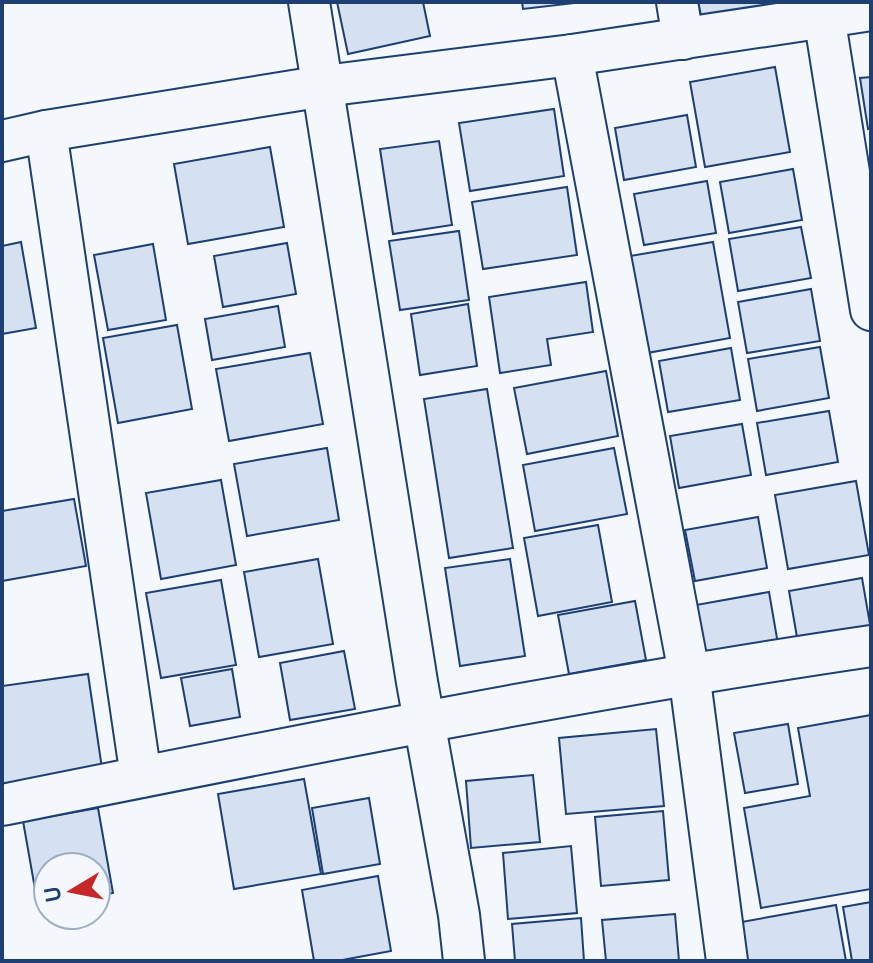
<svg xmlns="http://www.w3.org/2000/svg" width="873" height="963" font-family="Overpass,sans-serif">
  <style>
    .building { fill: #d5e0f0; stroke: #1d3f73; stroke-width: 2 }
    .lines { fill: none; stroke-linecap: round; stroke-linejoin: round }
    .minor-casing { stroke: #1d3f73; stroke-width: 44 }
    .minor { stroke: #f4f7fb; stroke-width: 40 }
  </style>
  <rect width="100%" height="100%" fill="#f4f7fb"/>
  <g class="building">
    <polygon points="337,2 423,2 430,36 348,54"/>
    <polygon points="522,2 583,2 523,9"/>
    <polygon points="698,2 787,2 702,20"/>
    <polygon points="775,67 790,152 705,167 690,82"/>
    <polygon points="871,77 871,128 868,129 860,78"/>
    <polygon points="554,109 564,176 470,191 459,123"/>
    <polygon points="687,115 696,167 624,180 615,128"/>
    <polygon points="439,141 452,225 393,234 380,149"/>
    <polygon points="270,147 284,227 188,244 174,164"/>
    <polygon points="793,169 802,220 729,233 720,182"/>
    <polygon points="707,181 716,233 644,245 634,194"/>
    <polygon points="567,187 577,255 483,269 472,202"/>
    <polygon points="801,227 811,278 738,291 729,239"/>
    <polygon points="459,231 469,300 400,310 389,241"/>
    <polygon points="21,242 36,328 2,334 2,246"/>
    <polygon points="713,242 730,338 647,353 630,256"/>
    <polygon points="287,243 296,294 223,307 214,256"/>
    <polygon points="153,244 166,320 108,330 94,255"/>
    <polygon points="586,282 593,332 547,339 551,365 500,373 489,297"/>
    <polygon points="811,289 820,341 747,353 738,302"/>
    <polygon points="468,304 477,366 420,375 411,314"/>
    <polygon points="278,306 285,347 212,360 205,319"/>
    <polygon points="177,325 192,409 118,423 103,338"/>
    <polygon points="820,347 829,398 757,411 748,359"/>
    <polygon points="731,348 740,400 668,412 659,361"/>
    <polygon points="310,353 323,424 229,441 216,369"/>
    <polygon points="606,371 618,436 527,454 514,388"/>
    <polygon points="487,389 513,548 449,558 424,399"/>
    <polygon points="829,411 838,462 766,475 757,423"/>
    <polygon points="742,424 751,475 679,488 670,436"/>
    <polygon points="327,448 339,520 247,536 234,464"/>
    <polygon points="614,448 627,514 535,531 523,465"/>
    <polygon points="221,480 236,565 161,579 146,493"/>
    <polygon points="856,481 869,555 788,569 775,495"/>
    <polygon points="74,499 86,566 2,581 2,511"/>
    <polygon points="758,517 767,568 695,581 685,530"/>
    <polygon points="598,525 612,602 538,616 524,538"/>
    <polygon points="318,559 333,644 259,657 244,572"/>
    <polygon points="510,559 525,656 460,666 445,568"/>
    <polygon points="862,578 871,630 798,643 789,591"/>
    <polygon points="221,580 236,665 161,678 146,593"/>
    <polygon points="769,592 778,644 706,657 696,605"/>
    <polygon points="635,601 646,660 569,674 558,615"/>
    <polygon points="344,651 355,709 290,720 280,663"/>
    <polygon points="232,669 240,717 190,726 181,678"/>
    <polygon points="88,674 103,775 2,790 2,686"/>
    <polygon points="871,715 871,889 761,908 744,808 810,796 798,728"/>
    <polygon points="788,724 798,784 745,793 734,733"/>
    <polygon points="656,729 664,806 566,814 559,738"/>
    <polygon points="533,775 540,842 471,848 466,781"/>
    <polygon points="304,779 321,874 234,889 218,794"/>
    <polygon points="369,798 380,864 323,874 312,808"/>
    <polygon points="98,808 113,893 96,896 96,867 48,867 48,905 38,906 23,821"/>
    <polygon points="663,811 669,880 601,886 595,817"/>
    <polygon points="571,846 577,913 508,919 503,853"/>
    <polygon points="378,876 391,951 337,961 314,961 302,890"/>
    <polygon points="871,902 871,961 852,961 843,907"/>
    <polygon points="836,905 846,961 743,961 736,923"/>
    <polygon points="675,914 679,961 606,961 602,920"/>
    <polygon points="581,918 584,961 515,961 512,924"/>
  </g>
  <g class="lines">
    <g class="minor-casing">
      <g id="minor">
        <polyline points="309,2 417,682 459,915 464,961"/>
        <polyline points="677,2 683,39"/>
        <polyline points="824,16 871,310"/>
        <polyline points="572,55 689,673 727,961"/>
        <polyline points="46,131 141,777"/>
        <polyline points="2,141 46,131 324,86 572,55 871,10"/>
        <path d="M2,805c289,-58 577,-116 869,-159"/>
      </g>
    </g>
    <use href="#minor" class="minor"/>
  </g>
  <rect width="873" height="963" fill="none" stroke="#1d3f73" stroke-width="8"/>
  <g transform="translate(72 891) rotate(260)"><circle r="38" fill="#f4f7fb" stroke="#9eadc5" stroke-width="2"/>
  <path d="M0-6L14 30L0 20L-14 30Z" fill="#c62828"/>
  <text y="-12" font-size="22" font-weight="bold" text-anchor="middle" fill="#1d3f73">U</text>
  </g>
</svg>
